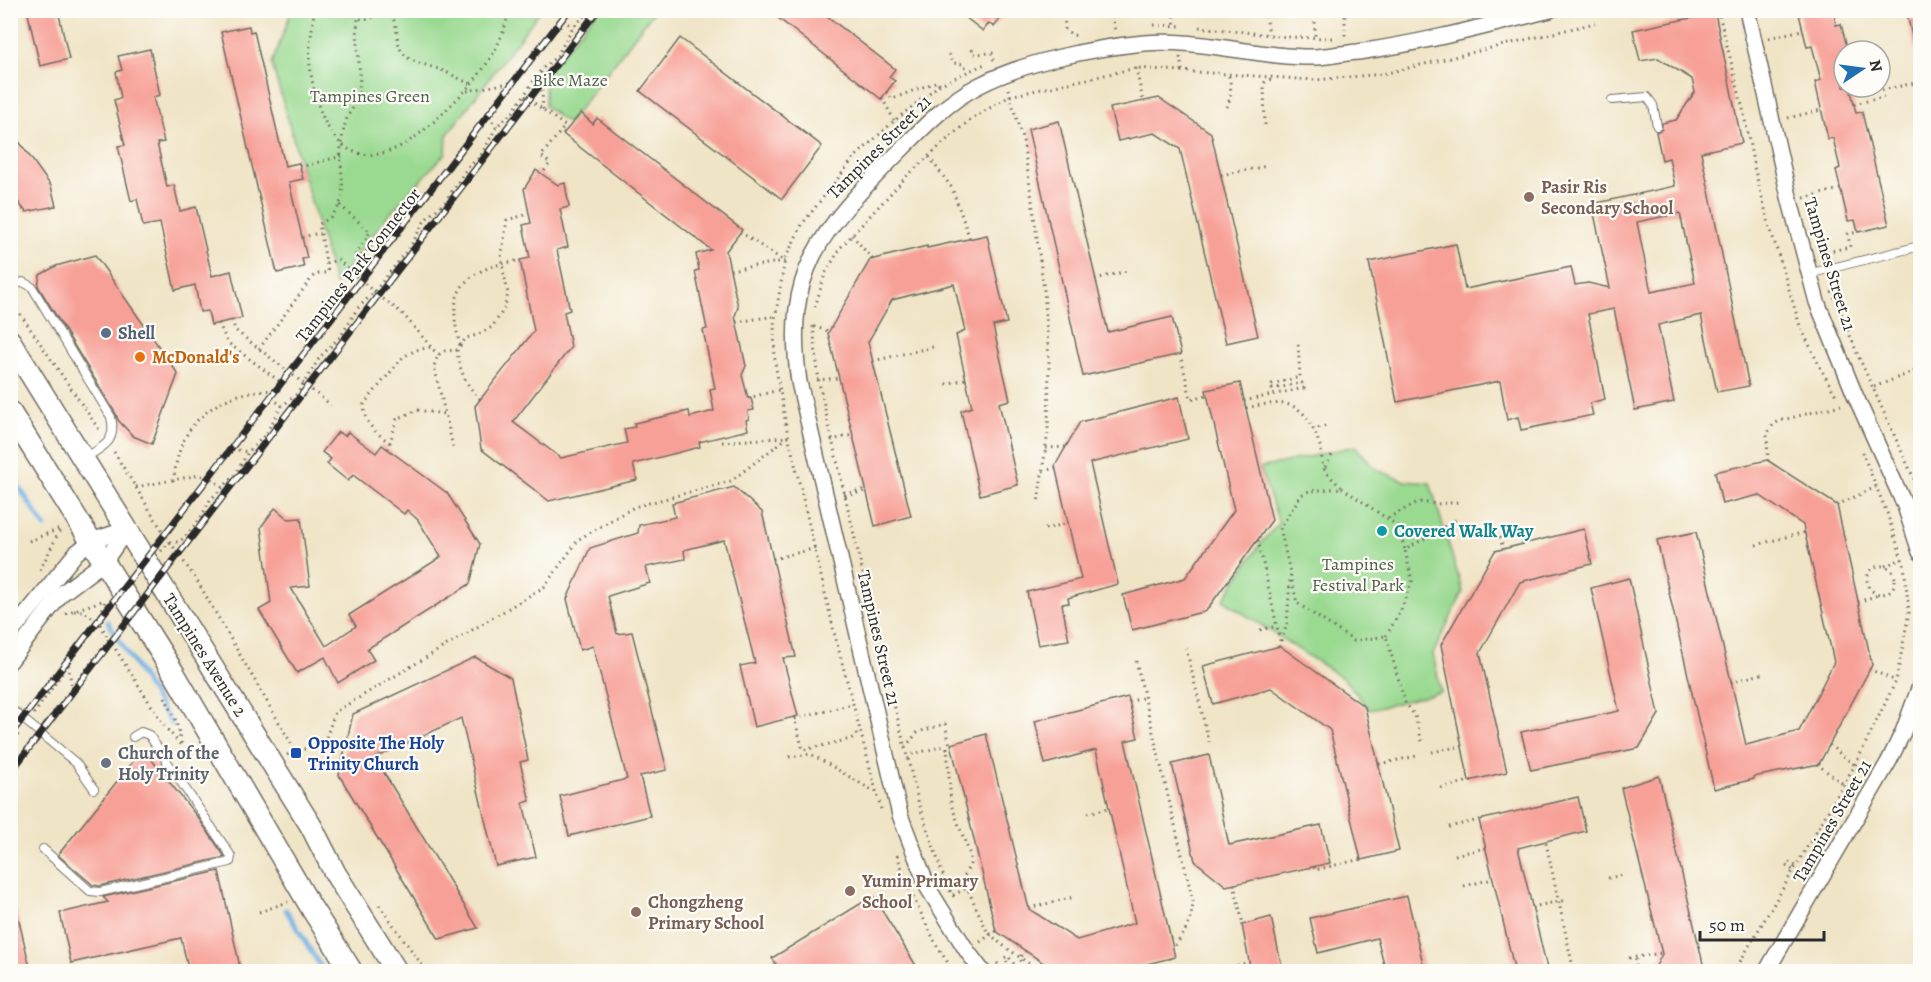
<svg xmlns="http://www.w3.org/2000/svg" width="1931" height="982" font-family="Alegreya,serif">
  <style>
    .green { fill: #99d990; stroke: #62825e; stroke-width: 1.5 }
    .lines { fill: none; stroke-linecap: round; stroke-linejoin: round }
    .stream { stroke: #6eaee2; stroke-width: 5 }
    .building { fill: #f7a097; fill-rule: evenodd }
    .lane-casing { stroke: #706c61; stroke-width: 10 }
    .street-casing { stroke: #706c61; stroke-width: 18 }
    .secondary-casing { stroke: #706c61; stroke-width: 24 }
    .path { stroke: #706c61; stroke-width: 3; stroke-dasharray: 1.5 4.5; stroke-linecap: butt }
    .lane { stroke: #fff; stroke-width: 8 }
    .street { stroke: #fff; stroke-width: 15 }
    .secondary { stroke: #fff; stroke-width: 21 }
    .rail-casing { stroke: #2b2b2b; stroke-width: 7 }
    .rail { stroke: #fdfcf7; stroke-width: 4.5; stroke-dasharray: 14; stroke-linecap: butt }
    .education-dot { fill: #8d6e63; stroke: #fdfcf7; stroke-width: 2 }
    .service-dot { fill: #5c6f8a; stroke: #fdfcf7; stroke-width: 2 }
    .food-dot { fill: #e8710a; stroke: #fdfcf7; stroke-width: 2 }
    .culture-dot { fill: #0f9aa8; stroke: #fdfcf7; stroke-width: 2 }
    .transit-dot { fill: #1a4fb4; stroke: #fdfcf7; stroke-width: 2 }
    .worship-dot { fill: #6b7280; stroke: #fdfcf7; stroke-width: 2 }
    .labels { text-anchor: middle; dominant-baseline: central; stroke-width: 4.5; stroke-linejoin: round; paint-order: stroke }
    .park-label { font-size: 18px; fill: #4c5f49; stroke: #fdfcf7 }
    .street-label { font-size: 18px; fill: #2b2b2b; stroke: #fdfcf7 }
    .education-label { font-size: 18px; font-weight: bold; fill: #785e54; stroke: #fdfcf7; text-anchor: start }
    .service-label { font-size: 18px; font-weight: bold; fill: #4e5e75; stroke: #fdfcf7; text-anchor: start }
    .food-label { font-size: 18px; font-weight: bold; fill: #c56008; stroke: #fdfcf7; text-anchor: start }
    .culture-label { font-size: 18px; font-weight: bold; fill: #0d838f; stroke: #fdfcf7; text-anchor: start }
    .transit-label { font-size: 18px; font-weight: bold; fill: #164399; stroke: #fdfcf7; text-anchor: start }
    .worship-label { font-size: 18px; font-weight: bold; fill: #5b616d; stroke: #fdfcf7; text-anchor: start }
  </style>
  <rect width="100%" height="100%" fill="#fdfcf7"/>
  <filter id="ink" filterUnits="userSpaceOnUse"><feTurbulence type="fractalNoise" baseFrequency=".0167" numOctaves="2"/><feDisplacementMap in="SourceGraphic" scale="12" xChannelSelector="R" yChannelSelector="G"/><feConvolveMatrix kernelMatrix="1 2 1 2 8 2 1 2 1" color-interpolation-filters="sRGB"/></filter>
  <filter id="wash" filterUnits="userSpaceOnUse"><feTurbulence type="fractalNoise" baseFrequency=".008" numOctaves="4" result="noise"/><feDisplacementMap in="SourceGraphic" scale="24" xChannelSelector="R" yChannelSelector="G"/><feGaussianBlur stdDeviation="1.35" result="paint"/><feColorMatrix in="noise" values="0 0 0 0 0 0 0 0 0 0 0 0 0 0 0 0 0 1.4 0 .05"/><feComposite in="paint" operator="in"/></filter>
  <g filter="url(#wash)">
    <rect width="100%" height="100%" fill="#f0e4c6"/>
    <g class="green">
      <polygon points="598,10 654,11 568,124 545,106 545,70 559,57"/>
      <polygon points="289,11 540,11 447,135 446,153 384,220 335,285 272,64 290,15"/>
      <polygon points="1355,446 1377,470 1405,481 1430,483 1463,592 1433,654 1441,692 1370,710 1344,679 1223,600 1261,543 1279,523 1260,468"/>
    </g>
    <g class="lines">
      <g class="stream">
        <polyline points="10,473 45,527"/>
        <polyline points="108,622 171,724"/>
        <polyline points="286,910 324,972"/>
      </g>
    </g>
    <g id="blocks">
      <g class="building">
        <polygon points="27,10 58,10 69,59 40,66"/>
        <polygon points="768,10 819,10 895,69 889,77 895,81 881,99"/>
        <polygon points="956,10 1007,10 994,27 989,23 983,31"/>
        <polygon points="1798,10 1833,10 1836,25 1841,24 1848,51 1844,51 1844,87 1850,87 1856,113 1862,112 1889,225 1858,232 1855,220 1848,221 1836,170 1840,168 1833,138 1828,139 1815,82 1821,80 1812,46 1807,47"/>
        <polygon points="1906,10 1920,10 1920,49 1915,49"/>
        <path d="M1715,13l27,130 -41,9 48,234 -32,6 -16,-77 -43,10 16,77 -39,8 -21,-101 -26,5 17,85 -15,4 3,12 -72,15 -3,-13 -11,3 -7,-39 -103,21 -28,-140 87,-18 9,45 106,-22 4,18 13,-2 22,5 -18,-84 83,-18 -6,-28 -7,2 -6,-28 6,-3v-6l14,-3 19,-28 -3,-13 -34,-21 -18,3 -7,-31zM1680,213l15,70 -44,9 -14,-70z"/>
        <polygon points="249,26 250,32 254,31 285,166 299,163 303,179 289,182 307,258 302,259 304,267 277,273 221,32"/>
        <polygon points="680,38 822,146 782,199 640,91"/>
        <polygon points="150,49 160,95 153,97 164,142 157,143 167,187 174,185 180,211 196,207 212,276 231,271 242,318 211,325 208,311 200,312 195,285 175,290 160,223 143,226 137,199 131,201 118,146 125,145 114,100 121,98 116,72 122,70 118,56"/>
        <polygon points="1159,98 1211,133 1258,336 1226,343 1180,149 1155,133 1118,141 1110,108"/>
        <polygon points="581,113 593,124 597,118 742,230 726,251 738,307 735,316 746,366 742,375 748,398 751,398 754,410 748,411 749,419 746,420 748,430 699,442 700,447 633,464 637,480 549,501 481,449 475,406 534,331 520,260 530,258 523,225 531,223 524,189 536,170 558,185 565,183 569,207 560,209 568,247 557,250 570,310 564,312 571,347 513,422 561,458 627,443 624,429 635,427 634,423 689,411 690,417 714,411 710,389 715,388 703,330 707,329 695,271 699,270 696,254 711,250 563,134"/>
        <polygon points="1059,121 1108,332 1172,317 1181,354 1083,376 1028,129"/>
        <polygon points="10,129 51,186 56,206 26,212 10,192"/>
        <polygon points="987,235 1007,323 993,326 1010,400 999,403 1018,485 980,495 961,411 972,407 956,335 965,331 954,284 892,300 868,342 911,516 875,526 828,333 870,260 927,246 927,248"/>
        <polygon points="95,255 178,374 152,444 133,436 118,420 116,414 38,286 40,275 56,266"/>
        <polygon points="1240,383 1272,520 1206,611 1132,630 1123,595 1185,578 1234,510 1206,390"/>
        <polygon points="1179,397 1188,439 1090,463 1118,584 1068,598 1069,603 1062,604 1069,640 1038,645 1027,592 1081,579 1055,466 1080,422"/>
        <polygon points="338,432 345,436 348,432 376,453 382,445 447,493 480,544 470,584 367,649 374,660 338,683 325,657 297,673 259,610 271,603 261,527 275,508 288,519 301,518 310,586 291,588 326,646 356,626 349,615 441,557 418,520 407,510 404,514 353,475 348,481 327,464 331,459 322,452"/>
        <polygon points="1767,460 1837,505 1872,665 1819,764 1753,777 1754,779 1714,789 1657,540 1696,532 1746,745 1799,731 1834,662 1803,525 1759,495 1722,504 1715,472"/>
        <polygon points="734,487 762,512 796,657 783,658 798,716 754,727 740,666 755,663 724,540 684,550 685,559 646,567 650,583 608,596 617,634 632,632 667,770 640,776 650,816 569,836 560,796 627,779 593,646 580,650 567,599 590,548 638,533 639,525 675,517 672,503"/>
        <polygon points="1584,529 1592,564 1520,582 1480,653 1507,772 1469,781 1441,645 1495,551"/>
        <polygon points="1629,578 1659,714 1639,748 1531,770 1521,732 1619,711 1591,588"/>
        <polygon points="1280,646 1365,707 1399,851 1361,860 1330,730 1271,688 1213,704 1203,666"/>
        <polygon points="475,657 511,678 528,760 520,762 530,801 523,803 536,857 496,866 461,718 375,758 478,928 439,939 339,775 353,714"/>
        <polygon points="1128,697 1138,738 1125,741 1175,957 1115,972 1057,972 996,931 951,744 986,734 1029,909 1077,940 1135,923 1096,750 1045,764 1035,721"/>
        <polygon points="143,749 199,819 225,857 100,886 93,885 58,855"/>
        <polygon points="1209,755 1229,845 1321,825 1330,863 1226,886 1195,861 1172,764"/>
        <polygon points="1659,776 1705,972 1653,972 1662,954 1621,788"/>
        <polygon points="1578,797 1586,831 1518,848 1548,972 1515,972 1479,820"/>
        <polygon points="219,871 241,972 189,972 181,938 71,963 60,913 108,902 103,897"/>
        <polygon points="873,896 920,972 781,972 772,958"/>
        <polygon points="1407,896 1425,972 1386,972 1377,938 1318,953 1310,918"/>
        <polygon points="10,908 16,908 31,972 10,972"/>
        <polygon points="1271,917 1283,972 1251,972 1242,925"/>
      </g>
    </g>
  </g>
  <g filter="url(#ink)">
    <use href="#blocks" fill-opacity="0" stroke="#706c61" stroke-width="1.5"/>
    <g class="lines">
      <g class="lane-casing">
        <g id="lane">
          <polyline points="1612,100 1647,97 1653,105 1657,126"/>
          <polyline points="1808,274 1920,246"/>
          <path d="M10,286l13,-4 9,5 79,130c6,25 -7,29 -26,41"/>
          <polyline points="10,708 76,763 94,789"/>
          <polyline points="43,849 90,891 100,892 230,862 231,856 149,735 141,732 133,737"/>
        </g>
      </g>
      <g class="street-casing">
        <g id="street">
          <polyline points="1747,10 1790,201 1817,302 1855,395 1905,506 1920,552"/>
          <polyline points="10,634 76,553 91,541 127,529"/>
          <polyline points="10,661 61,594 104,562 127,529"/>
          <path d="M983,972l-16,-21 -39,-63 -28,-73 -101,-433c-16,-111 22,-151 95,-225 26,-26 51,-54 84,-71 45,-24 115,-38 166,-43 55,-5 115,15 172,14 14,-1 28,-4 42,-5 65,-9 128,-26 192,-42"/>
          <polyline points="1766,972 1889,761 1903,732 1920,686"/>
        </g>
      </g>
      <g class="secondary-casing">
        <g id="secondary">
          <polyline points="10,341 311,826 335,873 397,972"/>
          <polyline points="10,412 175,675 312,909 352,972"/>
        </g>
      </g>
      <g class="path">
        <path d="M314,10c-1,18 -6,38 -4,55 5,50 29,113 91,81 18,-10 32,-23 46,-37 30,-29 54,-57 62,-99"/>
        <path d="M352,10c6,12 18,13 25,2"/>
        <polyline points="1064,10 1065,29 1072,35 1079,36"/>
        <polyline points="1111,10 1115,31"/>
        <polyline points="1173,10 1175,27"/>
        <polyline points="1265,10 1269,34"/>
        <polyline points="1315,10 1315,37"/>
        <polyline points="1345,10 1345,39"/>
        <polyline points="1718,10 1743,109 1754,167 1769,224 1800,326 1822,371 1837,397"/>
        <path d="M378,12c26,2 14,24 24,40 8,11 27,13 39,18 10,4 20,10 30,14"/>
        <polyline points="563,20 573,27"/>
        <polyline points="1154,25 1183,26"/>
        <polyline points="1199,27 1288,37 1333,38"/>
        <polyline points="1769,38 1802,30"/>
        <polyline points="972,49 973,54 992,53 994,61"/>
        <polyline points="949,54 952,63 964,64 967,71"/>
        <polyline points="1180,57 1182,70"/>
        <polyline points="1136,68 1143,101"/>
        <polyline points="541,72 543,110"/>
        <polyline points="1008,89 1023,141 1031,193 1044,290 1049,360 1048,431 1038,503"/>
        <polyline points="1882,90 1920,82"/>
        <polyline points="467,91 514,82"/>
        <polyline points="886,92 892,99 938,81 940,85"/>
        <polyline points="525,96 565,126 541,156 550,163 542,174"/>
        <polyline points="882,98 894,120"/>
        <polyline points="1854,104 1884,97"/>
        <path d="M1227,107c4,-8 5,-25 1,-33"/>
        <polyline points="488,117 497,126"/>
        <polyline points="1788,118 1821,110"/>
        <polyline points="1265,125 1264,86 1265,82 1273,78"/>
        <polyline points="929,157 952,188 970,239"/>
        <polyline points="300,167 342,156"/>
        <polyline points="1221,175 1267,166"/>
        <polyline points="1804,198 1840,189"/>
        <polyline points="340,205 370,232 356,254 355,257 358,259 380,239 384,238 392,243"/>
        <polyline points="10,210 23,209"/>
        <polyline points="740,232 784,261"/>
        <polyline points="852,235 873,260"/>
        <polyline points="302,237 320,233"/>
        <polyline points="1821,253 1850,247 1848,234 1858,232"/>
        <polyline points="326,263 338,260 374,292 402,313 438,355"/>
        <polyline points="730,270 785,261"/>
        <polyline points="1095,279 1127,271"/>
        <polyline points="1832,291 1857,353 1920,492"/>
        <polyline points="10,299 100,431"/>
        <polyline points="815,307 825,274 841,247 907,176 951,136 971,119 1010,96 1136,68 1315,80 1383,74 1595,23"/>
        <polyline points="232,320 235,330 331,405"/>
        <polyline points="736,322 775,316"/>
        <polyline points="219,323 227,342 283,384"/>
        <polyline points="813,326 819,383 883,660 919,804 946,884 954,897"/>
        <polyline points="814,327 829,331"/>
        <path d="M460,345c-9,-34 -10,-62 28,-77 9,-4 21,-5 32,-8"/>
        <path d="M259,349l55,-74 14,-3 -9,-48c36,-17 19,-47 22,-78 1,-9 3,-20 6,-28 3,-7 9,-13 11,-21 5,-23 -3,-54 0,-79"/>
        <polyline points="1180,354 1191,399 1207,395"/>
        <polyline points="873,361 937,346"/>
        <polyline points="817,380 839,378"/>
        <polyline points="946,384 966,379"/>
        <polyline points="1874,387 1920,369"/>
        <polyline points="272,398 282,406"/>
        <polyline points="748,398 779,390"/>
        <path d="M480,399c-14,-14 -21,-29 -23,-49l9,-12 11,-3 15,-8 12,-18 4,-15 -7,-36 6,-38 22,-6"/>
        <polyline points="1244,401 1304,388 1302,383 1272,389 1272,384 1300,377 1298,344"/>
        <path d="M1246,408c41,-9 58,-8 73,35 3,7 2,16 4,23 3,8 13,16 19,22l-33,3 -8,4 -21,33 17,75 57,38 32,-5 19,66 10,14 7,25"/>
        <polyline points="1312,429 1326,426"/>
        <polyline points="831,440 853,435"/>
        <polyline points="722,442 787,437"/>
        <path d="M390,443c-14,-11 -27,-19 -26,-39l39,-47 13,-7 16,-3"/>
        <polyline points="453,447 434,366 438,355 445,351 457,350"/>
        <polyline points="1046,448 1066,447"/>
        <polyline points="232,449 248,452"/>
        <polyline points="388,449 397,419 417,410 445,414"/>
        <polyline points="114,452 165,535"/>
        <polyline points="1768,461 1767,434 1773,425 1779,421 1841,405"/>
        <polyline points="1325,467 1332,455"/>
        <polyline points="1043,471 1056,468"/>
        <path d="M173,481c3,-16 5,-31 13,-45 17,-31 57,-49 91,-45"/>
        <polyline points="136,487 199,475 210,477 222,487"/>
        <polyline points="1342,488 1398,526 1405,550 1459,518"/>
        <polyline points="844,494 866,489"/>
        <polyline points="845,496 866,491"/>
        <polyline points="1837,505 1876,487"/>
        <polyline points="1388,518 1418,502 1437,504 1460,502"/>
        <polyline points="1045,529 1068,523"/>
        <polyline points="1500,537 1503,549"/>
        <polyline points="1258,540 1280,640 1278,646"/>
        <polyline points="29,541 59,529"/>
        <polyline points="170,542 178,542 184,538 200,519 210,500 235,475 248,452 265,435 282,406 297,394 320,357 341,336 357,309 374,292 410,247 425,220 445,202 467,168 480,157 497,126 513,112 541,70 557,56 573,27 591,10"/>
        <polyline points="170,542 196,579 295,750"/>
        <polyline points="1756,545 1805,532"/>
        <polyline points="161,551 170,542 165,535 415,214 570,10"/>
        <polyline points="773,559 816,548"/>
        <circle cx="1881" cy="580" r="14"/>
        <polyline points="1885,566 1902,559"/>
        <polyline points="40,570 61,528"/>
        <polyline points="1858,602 1878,595"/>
        <polyline points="66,614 72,611 105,600"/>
        <polyline points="1260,630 1277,626"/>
        <polyline points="1386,636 1401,610 1412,581 1405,550"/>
        <polyline points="109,639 165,727 181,745"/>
        <polyline points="1281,641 1287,625 1290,580"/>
        <polyline points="1186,648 1209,742"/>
        <path d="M1136,661l57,240c-1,20 -8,32 -20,47"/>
        <polyline points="68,665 72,687"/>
        <polyline points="1869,669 1896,681"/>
        <polyline points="1731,682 1765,673"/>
        <polyline points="165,697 176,721 182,746"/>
        <polyline points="1129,702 1145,697"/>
        <polyline points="34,714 98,621 82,611 73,611"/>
        <polyline points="794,717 803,750 851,739 856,735 858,730"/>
        <polyline points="795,719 853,704"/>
        <polyline points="46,722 109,639 98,621 106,599"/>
        <polyline points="1920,738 1920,737"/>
        <polyline points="10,745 21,731"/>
        <polyline points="1829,745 1866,774"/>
        <polyline points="905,747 918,732 945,724 950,745"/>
        <polyline points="947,747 951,804 970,855 970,864 963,879 987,931 1001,944 1038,970"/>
        <polyline points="1432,752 1462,746"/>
        <polyline points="287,755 295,750 323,747 335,712 544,587 579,539 634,507 731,481 788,437"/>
        <polyline points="789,757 811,754 875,792"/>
        <polyline points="908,759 913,754 944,746 947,749"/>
        <polyline points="1379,764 1417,756"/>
        <polyline points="1817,764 1843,784"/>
        <polyline points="10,769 31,742"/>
        <polyline points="1441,788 1474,780"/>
        <polyline points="881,809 835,636 787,430 775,363 774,325 785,259 803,223 854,158 894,121 939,85 987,63"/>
        <polyline points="1088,813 1109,808"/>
        <polyline points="1449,827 1483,819"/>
        <polyline points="1546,843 1574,972"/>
        <polyline points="897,855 910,891"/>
        <polyline points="1455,855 1485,848"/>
        <polyline points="1789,862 1796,866"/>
        <polyline points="1786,866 1793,870"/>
        <polyline points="1314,867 1315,870 1361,859"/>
        <polyline points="1608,878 1624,875"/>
        <polyline points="1234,884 1243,924"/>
        <polyline points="1464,886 1493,879"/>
        <polyline points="953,895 967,888"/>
        <polyline points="913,897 937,946 954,972"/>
        <polyline points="379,905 427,972"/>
        <polyline points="1532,907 1566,900"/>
        <polyline points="1029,908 1074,897"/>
        <polyline points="259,912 288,902"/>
        <polyline points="980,942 996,931"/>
        <polyline points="1026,951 1019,958 1026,972"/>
        <polyline points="1169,958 1172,972"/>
        <polyline points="1629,958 1662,953"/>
        <polyline points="997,963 1004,972"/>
        <polyline points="1128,968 1129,972"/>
        <polyline points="449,972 452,969"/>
        <polyline points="1014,972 1004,958 1008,956 1020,972"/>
        <polyline points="1037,972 1043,963"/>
        <polyline points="1214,972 1249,962"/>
        <polyline points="1504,972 1505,971"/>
        <polyline points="1635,972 1636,957"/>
        <polyline points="1734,972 1855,765 1896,681 1909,612 1904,565 1887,513 1862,452"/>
      </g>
      <use href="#lane" class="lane"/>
      <use href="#street" class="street"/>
      <use href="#secondary" class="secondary"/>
      <g class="rail-casing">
        <g id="rail">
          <polyline points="10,735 569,10"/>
          <polyline points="10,773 598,10"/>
        </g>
      </g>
      <use href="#rail" class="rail"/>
    </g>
  </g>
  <g class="education-dot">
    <circle cx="1529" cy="197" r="6"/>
    <circle cx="850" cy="891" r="6"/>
    <circle cx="636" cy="912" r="6"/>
  </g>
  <circle class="service-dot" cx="106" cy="333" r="6"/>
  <circle class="food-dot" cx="140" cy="357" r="6"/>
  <circle class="culture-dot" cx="1382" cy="531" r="6"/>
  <rect class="transit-dot" x="290" y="747" width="12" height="12" rx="3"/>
  <circle class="worship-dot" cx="106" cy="763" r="6"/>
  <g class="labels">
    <g class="park-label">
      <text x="570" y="80">Bike Maze</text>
      <text x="370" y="96">Tampines Green</text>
      <text x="1358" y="564">Tampines<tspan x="1358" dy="21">Festival Park</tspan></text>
    </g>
    <g class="street-label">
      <text transform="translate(879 147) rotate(-45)">Tampines Street 21</text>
      <text transform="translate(1830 264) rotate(73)">Tampines Street 21</text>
      <text transform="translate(358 265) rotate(-52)">Tampines Park Connector</text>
      <text transform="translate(879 638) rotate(77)">Tampines Street 21</text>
      <text transform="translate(205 655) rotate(58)">Tampines Avenue 2</text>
      <text transform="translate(1832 821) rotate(-60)">Tampines Street 21</text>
    </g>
    <g class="education-label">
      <text x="1541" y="187">Pasir Ris<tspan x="1541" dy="21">Secondary School</tspan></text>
      <text x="862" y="881">Yumin Primary<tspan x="862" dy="21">School</tspan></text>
      <text x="648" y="902">Chongzheng<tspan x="648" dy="21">Primary School</tspan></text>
    </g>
    <g class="service-label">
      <text x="118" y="333">Shell</text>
    </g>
    <g class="food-label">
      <text x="152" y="357">McDonald's</text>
    </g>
    <g class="culture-label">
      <text x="1394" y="531">Covered Walk Way</text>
    </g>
    <g class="transit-label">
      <text x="308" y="743">Opposite The Holy<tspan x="308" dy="21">Trinity Church</tspan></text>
    </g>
    <g class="worship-label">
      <text x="118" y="753">Church of the<tspan x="118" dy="21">Holy Trinity</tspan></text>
    </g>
  </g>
  <rect width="1931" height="982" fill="none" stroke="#fdfcf7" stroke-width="36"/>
  <g transform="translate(1862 69) rotate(77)"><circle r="28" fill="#fdfcf7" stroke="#a9a8a5" stroke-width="1.5"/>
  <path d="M0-4.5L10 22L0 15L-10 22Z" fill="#1f6fb2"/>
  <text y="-9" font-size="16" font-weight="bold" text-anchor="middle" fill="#2b2b2b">N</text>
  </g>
  <path d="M1700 931v9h124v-9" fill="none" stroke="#2b2b2b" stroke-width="3"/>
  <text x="1709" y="931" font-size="18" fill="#2b2b2b" stroke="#fdfcf7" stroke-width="4.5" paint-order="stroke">50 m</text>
</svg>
